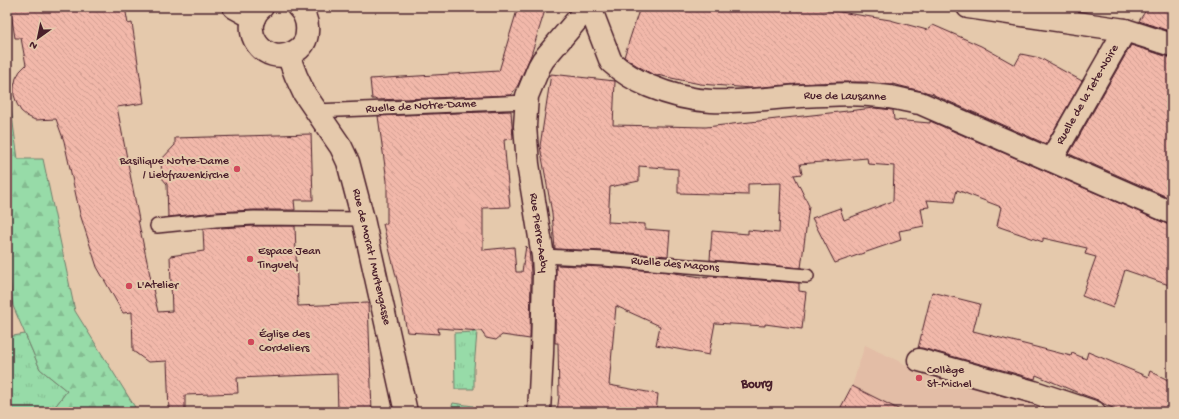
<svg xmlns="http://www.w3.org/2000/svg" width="1179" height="419" font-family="'Gochi Hand',sans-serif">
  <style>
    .built { fill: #e3bda6 }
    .grass { fill: url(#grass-tufts); stroke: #707d6a }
    .forest { fill: url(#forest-firs); stroke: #707d6a }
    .building { fill: url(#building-back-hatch); stroke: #4a1f2b }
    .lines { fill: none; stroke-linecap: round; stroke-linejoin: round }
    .lane-casing { stroke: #4a1f2b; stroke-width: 16 }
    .street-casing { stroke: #4a1f2b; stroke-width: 25 }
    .secondary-casing { stroke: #4a1f2b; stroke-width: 25 }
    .lane { stroke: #e5c9ac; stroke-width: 13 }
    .street { stroke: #e5c9ac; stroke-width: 22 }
    .secondary { stroke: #e5c9ac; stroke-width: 22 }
    .poi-dot { fill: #d1495b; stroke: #e5c9ac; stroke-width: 1.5 }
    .labels { text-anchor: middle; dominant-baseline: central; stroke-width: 4; stroke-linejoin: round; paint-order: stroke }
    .street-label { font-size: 12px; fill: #4a1f2b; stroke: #e5c9ac }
    .poi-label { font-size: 12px; fill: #4a1f2b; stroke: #e5c9ac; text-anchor: start }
    .neighbourhood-label { font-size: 13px; font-weight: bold; fill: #4a1f2b; stroke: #e5c9ac }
  </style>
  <defs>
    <pattern id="grass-tufts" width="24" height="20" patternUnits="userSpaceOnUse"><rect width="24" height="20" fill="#97dba8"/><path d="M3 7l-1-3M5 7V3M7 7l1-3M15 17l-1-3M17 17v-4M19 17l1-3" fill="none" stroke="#84bc91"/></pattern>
    <pattern id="forest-firs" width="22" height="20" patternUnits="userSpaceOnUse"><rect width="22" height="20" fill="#97dba8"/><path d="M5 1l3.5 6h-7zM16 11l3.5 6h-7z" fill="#84bc91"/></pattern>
    <pattern id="building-back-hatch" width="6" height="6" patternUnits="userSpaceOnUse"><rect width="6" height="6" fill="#f2b8aa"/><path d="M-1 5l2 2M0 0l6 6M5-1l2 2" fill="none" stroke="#d19e92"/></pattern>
  </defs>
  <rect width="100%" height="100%" fill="#e5c9ac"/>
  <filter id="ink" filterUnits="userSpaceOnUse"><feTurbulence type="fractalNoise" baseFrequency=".025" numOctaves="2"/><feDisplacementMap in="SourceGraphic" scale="8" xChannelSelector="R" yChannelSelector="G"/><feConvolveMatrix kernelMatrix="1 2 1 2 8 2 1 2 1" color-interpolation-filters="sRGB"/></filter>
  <g filter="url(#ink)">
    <polygon class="built" points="865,345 915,369 1094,412 827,412 841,407 852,386"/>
    <g class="grass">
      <polygon points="477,332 474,368 474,389 455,389 454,333"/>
      <polygon points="25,334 40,369 67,391 51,412 7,412 7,337"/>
      <polygon points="453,403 473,406 472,412 450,412"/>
    </g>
    <polygon class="forest" points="7,81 18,159 43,159 75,311 138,412 51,412 67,391 40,369 13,306 7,253"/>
    <g class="building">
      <polygon points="10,7 125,7 128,24 132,23 144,103 117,107 139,220 138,220 158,312 172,311 170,256 204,251 203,229 254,226 295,226 298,306 368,303 372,412 338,412 337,374 237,378 238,393 185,395 185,412 169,412 167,361 148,362 133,351 132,312 123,313 97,267 80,214 64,141 56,119 35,120 27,116 21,111 17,104 14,95 14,87 16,78 20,71 26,65 21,38 15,38"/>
      <polygon points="518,7 546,7 531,55 518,85 511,95 376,100 375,99 372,99 370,79 499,71"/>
      <polygon points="640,7 809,7 890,20 927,30 933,25 981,46 1015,65 1021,54 1040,58 1082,81 1046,144 934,95 934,94 892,84 892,85 868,82 839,82 797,84 751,88 700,84 652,74 636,65 624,57"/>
      <polygon points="1148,7 1172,7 1172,32 1139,21"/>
      <polygon points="1131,45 1168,57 1172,57 1172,199 1069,154"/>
      <polygon points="551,74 615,81 613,125 706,127 874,108 893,110 894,120 930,123 930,121 1167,224 1172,225 1172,286 1125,270 1113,308 1082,296 1096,257 1085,254 1087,248 1043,238 1043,242 997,226 1001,207 957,190 954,202 927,200 929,207 921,208 924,226 899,231 901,240 835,263 812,218 840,208 844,220 893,201 894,166 868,164 867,158 800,164 802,174 794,175 809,206 801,268 710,260 712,231 748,234 748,230 779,233 781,183 748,184 748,195 678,193 678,169 639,166 639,181 610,187 608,222 645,224 645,229 670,231 668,256 604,251 555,249 552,213 540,146"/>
      <polygon points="511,111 513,139 504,140 510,207 483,208 483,250 514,247 516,272 522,272 526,246 529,249 531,273 530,339 502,335 496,340 486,338 481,331 438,328 439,334 407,332 399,288 383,224 387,224 387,181 378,116"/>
      <polygon points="311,134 313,200 294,200 295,210 254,210 216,212 168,217 167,184 162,178 161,160 175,145 175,138"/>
      <polygon points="556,265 603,267 668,272 708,278 708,276 799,283 799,291 806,292 802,329 765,324 765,326 715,323 709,355 656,345 660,326 616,306 609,385 658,394 656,412 557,412 559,397 558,343 555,343"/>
      <polygon points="932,292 980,304 973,331 1071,356 1072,353 1086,359 1088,352 1148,377 1150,371 1172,382 1172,412 1121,412 1104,404 1098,400 1081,394 1036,375 1035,379 922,348 918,348"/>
      <polygon points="852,386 904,412 850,412 841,407"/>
    </g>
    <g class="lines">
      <g class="lane-casing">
        <g id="lane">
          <polyline points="316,111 527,102"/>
          <polyline points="157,226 216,220 254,218 363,219"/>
          <polyline points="543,256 604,259 807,276"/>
        </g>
      </g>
      <g class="street-casing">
        <g id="street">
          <polyline points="234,7 254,18"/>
          <path d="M589,7l2,3 20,52c11,10 24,18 38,24 19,8 41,14 62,15 39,2 77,-6 115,-6 17,-1 38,-1 55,1 13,1 26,5 39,7l252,110"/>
          <polyline points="968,7 1125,30 1172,45"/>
          <polyline points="1051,160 1125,30"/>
          <polyline points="919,360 1034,392 1094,412"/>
          <polyline points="539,412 542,353 544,273 543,256 528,164 525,126 527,96 539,67 543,60 582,14 584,7"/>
        </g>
      </g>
      <g class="secondary-casing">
        <g id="secondary">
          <path d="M262,7c-26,22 2,61 32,45 8,-4 13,-12 13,-20 1,-10 -2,-18 -9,-25"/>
          <polyline points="288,55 296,76 304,93 341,147 348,162 363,219 406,412"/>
        </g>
      </g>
      <use href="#lane" class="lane"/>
      <use href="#street" class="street"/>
      <use href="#secondary" class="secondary"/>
    </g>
  </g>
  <g class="poi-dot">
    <circle cx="237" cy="169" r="4"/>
    <circle cx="250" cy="259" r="4"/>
    <circle cx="129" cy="286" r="4"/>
    <circle cx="251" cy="342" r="4"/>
    <circle cx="919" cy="378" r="4"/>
  </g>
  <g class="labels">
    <g class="street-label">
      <text transform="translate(1088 95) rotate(-60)">Ruelle de la Tete-Noire</text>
      <text transform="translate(845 97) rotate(1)">Rue de Lausanne</text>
      <text transform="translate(421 107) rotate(-3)">Ruelle de Notre-Dame</text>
      <text transform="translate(538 233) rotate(82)">Rue Pierre-Aeby</text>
      <text transform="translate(371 257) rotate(77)">Rue de Morat / Murtengasse</text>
      <text transform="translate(675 265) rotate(5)">Ruelle des Maçons</text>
    </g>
    <g class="poi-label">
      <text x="229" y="162" text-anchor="end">Basilique Notre-Dame<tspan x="229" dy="14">/ Liebfrauenkirche</tspan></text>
      <text x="258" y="252">Espace Jean<tspan x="258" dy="14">Tinguely</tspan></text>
      <text x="137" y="286">L'Atelier</text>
      <text x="259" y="335">Église des<tspan x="259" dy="14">Cordeliers</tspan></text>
      <text x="927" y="371">Collège<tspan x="927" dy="14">St-Michel</tspan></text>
    </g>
    <g class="neighbourhood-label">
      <text x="757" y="384">Bourg</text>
    </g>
  </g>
  <rect width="1179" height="419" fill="none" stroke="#e5c9ac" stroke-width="24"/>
  <rect x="12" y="12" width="1155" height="395" fill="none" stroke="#4a1f2b" stroke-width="1.5" filter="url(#ink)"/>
  <g transform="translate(38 38) rotate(213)" stroke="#e5c9ac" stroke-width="3" paint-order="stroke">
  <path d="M0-3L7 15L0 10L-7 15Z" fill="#4a1f2b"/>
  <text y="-6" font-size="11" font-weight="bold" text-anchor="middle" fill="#4a1f2b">N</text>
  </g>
</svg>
